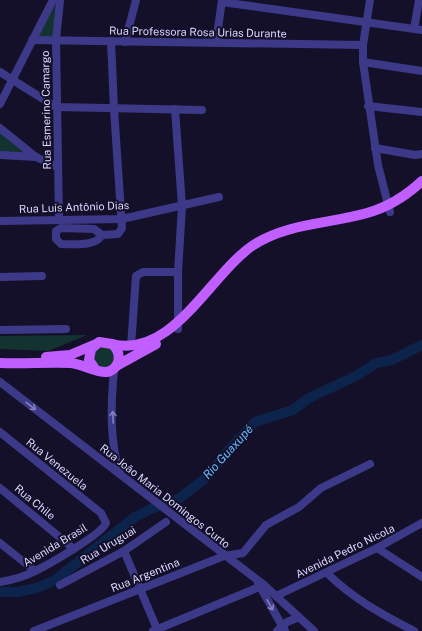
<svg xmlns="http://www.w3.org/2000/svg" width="422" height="631" font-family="'Public Sans',sans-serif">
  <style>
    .green { fill: #133331 }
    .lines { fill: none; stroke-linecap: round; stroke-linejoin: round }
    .river { stroke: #0c244c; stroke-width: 10 }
    .minor { stroke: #3c3a88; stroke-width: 8 }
    .major { stroke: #c15eff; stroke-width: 10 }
    .oneway { stroke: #8481be }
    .labels { text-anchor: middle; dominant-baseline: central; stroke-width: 4; stroke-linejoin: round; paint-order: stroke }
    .street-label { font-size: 11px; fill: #dbd7ff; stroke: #141029 }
    .water-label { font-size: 12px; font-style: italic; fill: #65baff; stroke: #141029 }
  </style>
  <rect width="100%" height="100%" fill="#141029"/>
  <g class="green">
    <polygon points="55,1 54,39 33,39"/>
    <polygon points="0,130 30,154 0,153"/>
    <polygon points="87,335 48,351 0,349 0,336"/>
    <polygon points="101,344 116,351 112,367 99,368 92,354"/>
  </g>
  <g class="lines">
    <polyline class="river" points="0,592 17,592 37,588 55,580 135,517 151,509 180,498 208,476 227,452 255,422 293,410 309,398 358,375 376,363 392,360 422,345"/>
    <g class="minor">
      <polyline points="370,0 363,45 363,62 378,165 390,212"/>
      <polyline points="222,2 422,30"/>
      <polyline points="414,29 419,0"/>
      <polyline points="32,40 363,45"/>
      <polyline points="125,42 136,0"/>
      <polyline points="216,43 222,0"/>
      <polyline points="363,62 422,71"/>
      <polyline points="0,72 56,107 202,110"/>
      <polyline points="0,104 53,0"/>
      <polyline points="368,106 422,112"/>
      <polyline points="175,109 182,206 178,272 178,329"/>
      <polyline points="0,128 36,157 57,167"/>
      <polyline points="375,148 415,155 422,154"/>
      <polyline points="0,155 36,157"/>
      <polyline points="59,219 56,40 60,0"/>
      <polyline points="0,221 122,219 219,197"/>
      <path d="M61,228l33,1 8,6c-7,12 -28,9 -41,9l-5,-5v-8z"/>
      <polyline points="102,235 118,234 122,228 114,109 111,41"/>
      <polyline points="0,277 42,276"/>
      <polyline points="0,330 66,329"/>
      <polyline points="131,346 136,276 143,272 178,272"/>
      <path d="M114,369c-3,33 -5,72 6,105"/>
      <polyline points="0,382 264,585 314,631"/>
      <path d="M0,432l101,81 5,10c-4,11 -58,42 -71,48 -11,6 -23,9 -35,11"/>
      <polyline points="0,488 74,549"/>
      <polyline points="0,543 35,571"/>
      <polyline points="377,548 422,577"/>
      <polyline points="124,551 157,629"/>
      <path d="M327,573c26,26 55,41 87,58"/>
      <polyline points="258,583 285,631"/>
      <polyline points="60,585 124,551 166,522"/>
      <polyline points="276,596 377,548 422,523"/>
      <polyline points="34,631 224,556 243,553 266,525 299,507 321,488 370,464"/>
      <polyline points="153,631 264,585"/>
      <polyline points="277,631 287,622 299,617"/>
    </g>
    <g class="major">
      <path d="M112,344c60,15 97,-68 140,-98 34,-23 77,-22 115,-33 22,-6 39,-17 55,-32"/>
      <polyline points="46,357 70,355 96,344"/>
      <path d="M0,363c24,1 48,-1 71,0 11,1 26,10 36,9 14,-3 15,-20 5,-28l-13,-2 -8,7 -2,11 6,9"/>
      <polyline points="116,366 156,344"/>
    </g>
  </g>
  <defs><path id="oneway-shaft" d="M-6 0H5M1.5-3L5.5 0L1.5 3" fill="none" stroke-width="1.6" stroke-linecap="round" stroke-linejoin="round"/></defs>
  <g class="oneway">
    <use href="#oneway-shaft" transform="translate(31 406) rotate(38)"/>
    <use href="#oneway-shaft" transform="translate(113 417) rotate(-92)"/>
    <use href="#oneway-shaft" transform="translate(270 605) rotate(61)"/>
  </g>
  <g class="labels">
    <g class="street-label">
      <text transform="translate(198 32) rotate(1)">Rua Professora Rosa Urias Durante</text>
      <text transform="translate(46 110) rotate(-91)">Rua Esmerino Camargo</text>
      <text transform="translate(74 207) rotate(-2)">Rua Luís Antônio Dias</text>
      <text transform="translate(57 464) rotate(39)">Rua Venezuela</text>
      <text transform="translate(165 496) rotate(38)">Rua João Maria Domingos Curto</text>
      <text transform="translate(35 502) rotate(39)">Rua Chile</text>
      <text transform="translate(55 545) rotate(-31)">Avenida Brasil</text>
      <text transform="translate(108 545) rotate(-31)">Rua Uruguai</text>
      <text transform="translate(345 551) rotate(-26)">Avenida Pedro Nicola</text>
      <text transform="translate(145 575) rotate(-22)">Rua Argentina</text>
    </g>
    <g class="water-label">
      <text transform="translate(228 452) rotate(-48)">Rio Guaxupé</text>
    </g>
  </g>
</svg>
